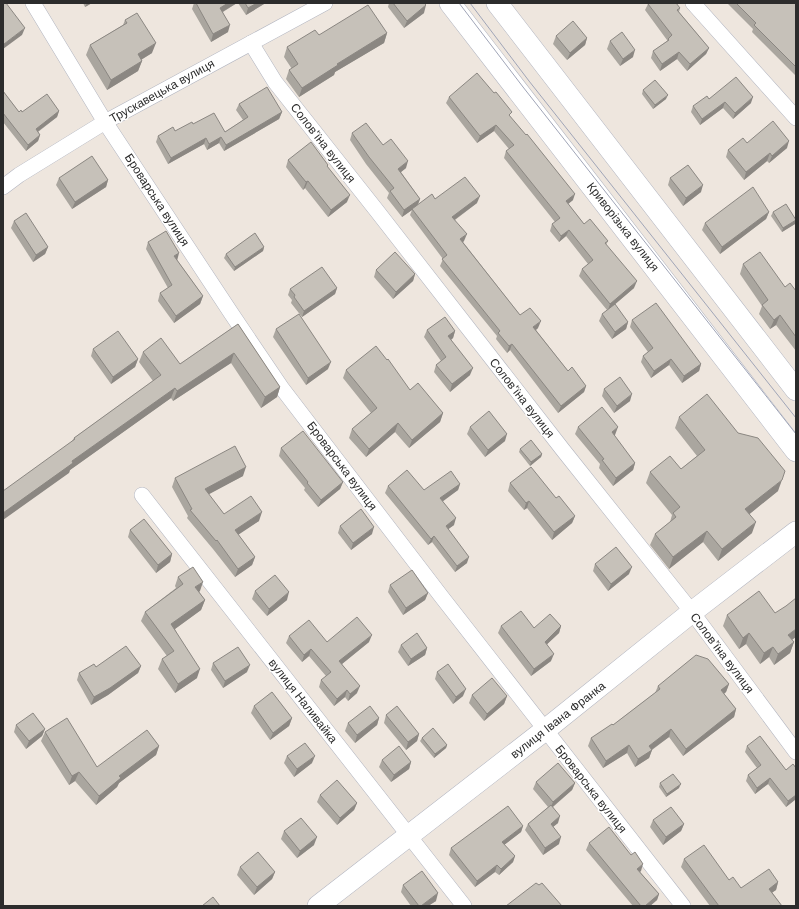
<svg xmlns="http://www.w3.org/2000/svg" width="799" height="909" font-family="Arial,sans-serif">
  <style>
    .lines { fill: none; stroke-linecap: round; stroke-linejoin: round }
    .street-casing { stroke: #b2b5c0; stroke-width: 16 }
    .secondary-casing { stroke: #b2b5c0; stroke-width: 22 }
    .street { stroke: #fff; stroke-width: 15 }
    .secondary { stroke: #fff; stroke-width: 21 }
    .tram { stroke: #a0a5b7; stroke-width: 1 }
    .wall { fill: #aaa69f }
    .shaded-wall { fill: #8b8782 }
    .building { fill: #c6c1b9; stroke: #8b8782 }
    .labels { text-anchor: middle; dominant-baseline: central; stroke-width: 3; stroke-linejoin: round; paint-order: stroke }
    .street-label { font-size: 12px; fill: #2c2c2c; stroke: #fff }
  </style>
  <rect width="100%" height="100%" fill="#eee6de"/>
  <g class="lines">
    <g class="street-casing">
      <g id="street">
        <polyline points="33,3 105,122 231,313 281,387 441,596 683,906"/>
        <polyline points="693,3 796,118"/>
        <polyline points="251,43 275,82 377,211 563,450 692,612 796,752"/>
        <polyline points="3,187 19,175 105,122 325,3"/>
        <polyline points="142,495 464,906"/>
      </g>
    </g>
    <g class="secondary-casing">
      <g id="secondary">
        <polyline points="450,3 796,451"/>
        <polyline points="497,3 796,390"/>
        <polyline points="318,906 545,730 692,612 796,532"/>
      </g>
    </g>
    <use href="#street" class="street"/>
    <use href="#secondary" class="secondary"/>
    <g class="tram">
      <polyline points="459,3 523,87 796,434"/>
      <polyline points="470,3 529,81 796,418"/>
    </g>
  </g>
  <g class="wall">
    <polygon points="83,3 92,3 85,7"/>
    <polygon points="194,3 237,3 223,12 228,32 211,42 192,9"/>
    <polygon points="238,3 265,3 264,4 246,15"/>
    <polygon points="389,3 424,3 424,13 404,28 388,7"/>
    <polygon points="727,3 796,3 796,76 752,32 753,29"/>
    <polygon points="648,4 680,8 679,12 709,48 706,54 687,71 677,59 660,71 651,58 653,51 667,41 667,40 645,10"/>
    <polygon points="125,20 152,53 141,60 142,61 138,71 107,90 86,55 90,45 123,25"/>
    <polygon points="387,33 384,43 335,72 334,75 299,97 286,79 289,70 292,69 284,57 287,47 319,35"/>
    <polygon points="556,36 587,38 585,45 567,60 553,44"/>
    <polygon points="610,41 633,57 620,66 607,49"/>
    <polygon points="643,90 666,99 653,109 642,94"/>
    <polygon points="3,91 19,112 59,111 57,117 38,132 40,135 38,141 26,151 3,122"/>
    <polygon points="449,97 510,117 573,200 568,204 584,224 608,241 606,245 634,288 612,307 628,322 626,329 612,339 599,321 602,314 607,310 579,276 582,269 588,264 566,236 559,242 550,231 552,224 555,222 504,158 506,151 509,149 494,131 477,143 446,103"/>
    <polygon points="709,99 751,103 733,119 723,108 700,125 691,112 693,106"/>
    <polygon points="239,104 282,112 279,119 224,151 219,143 207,150 204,144 168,164 156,142 158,136 175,131 193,124 225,132 243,120 236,110"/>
    <polygon points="352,133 406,168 401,172 420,199 418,205 435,199 477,203 455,220 464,241 463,242 520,315 538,328 536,330 568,371 586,386 584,392 558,413 510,350 507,353 496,339 497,336 440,266 443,259 410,215 412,210 402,217 387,198 389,193 366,164 350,140"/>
    <polygon points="747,143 787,148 769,163 767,161 744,180 726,157 728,150"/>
    <polygon points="288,160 327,167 347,202 328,217 305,188 303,190 286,167"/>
    <polygon points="59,178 108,180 106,187 72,209 56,185"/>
    <polygon points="670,178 701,192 683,206 668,185"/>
    <polygon points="769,212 766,219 720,254 702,230 705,223"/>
    <polygon points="773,212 795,224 782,232 771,216"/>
    <polygon points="14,221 48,247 45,254 33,262 11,228"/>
    <polygon points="148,242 177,260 203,296 200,304 174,323 158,301 160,293 168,288 146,249"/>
    <polygon points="264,247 263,251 234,271 224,258 226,254"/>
    <polygon points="743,264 785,287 796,291 796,351 776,325 770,329 759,314 762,306 740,274"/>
    <polygon points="376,270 415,274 413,281 393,299 374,277"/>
    <polygon points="337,288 335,294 302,317 291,303 292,300 288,295 290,289"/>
    <polygon points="632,320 701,364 699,371 682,383 669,365 651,378 641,362 643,356 648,352 630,327"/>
    <polygon points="238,324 280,387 277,397 261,408 231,363 173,401 171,398 70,470 69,473 72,441 74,438 153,381 139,362 143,352 180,364"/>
    <polygon points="276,329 328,369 306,385 273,337"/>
    <polygon points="427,330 455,331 453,338 451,340 470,375 450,392 434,372 436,365 441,361 424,337"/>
    <polygon points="93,349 138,359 135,367 111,384 91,356"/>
    <polygon points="346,370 410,390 443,413 440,422 409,448 395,432 366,457 349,438 352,429 371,413 343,378"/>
    <polygon points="604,389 630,401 614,413 602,396"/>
    <polygon points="679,417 778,491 749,514 752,533 718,561 703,542 669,569 650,545 655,534 670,522 672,515 646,483 650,472 681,469 697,456 675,428"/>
    <polygon points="470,427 505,441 485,457 467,434"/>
    <polygon points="578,427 615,435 614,436 635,463 633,470 613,486 599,468 600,464 575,434"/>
    <polygon points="281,448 343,482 340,489 318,507 304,490 305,488 279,456"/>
    <polygon points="520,449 542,454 541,457 530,466 519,452"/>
    <polygon points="243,476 208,494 224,514 259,521 238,534 255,557 252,565 235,577 213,549 187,518 188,516 172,487 175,478"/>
    <polygon points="510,483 575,516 572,523 552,540 527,508 524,510 508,491"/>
    <polygon points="460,484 458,490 442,501 454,525 448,529 467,563 455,572 432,542 428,545 385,493 388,486 424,490"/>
    <polygon points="340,526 372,534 351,550 338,533"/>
    <polygon points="130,530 172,554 170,562 156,573 128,537"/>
    <polygon points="595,564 629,574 608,591 593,571"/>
    <polygon points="178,577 200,591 199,592 205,600 201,610 175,629 197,678 175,693 158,669 162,659 167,656 141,621 145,612 176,588 175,586"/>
    <polygon points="390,585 428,593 425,600 403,615 388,592"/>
    <polygon points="255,591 287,600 267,616 252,599"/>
    <polygon points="727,615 792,640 794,642 790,653 774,665 769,657 760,664 746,644 739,649 723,626"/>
    <polygon points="501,626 534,628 561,626 559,633 547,644 551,661 531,676 498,633"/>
    <polygon points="289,636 327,642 369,642 342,664 357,693 348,701 345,697 334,706 319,687 321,680 326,676 309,656 302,662 286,643"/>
    <polygon points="401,645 427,648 425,655 408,666 398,652"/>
    <polygon points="213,663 247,672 223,688 211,670"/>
    <polygon points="141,666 138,673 108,695 91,705 77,680 79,673 96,667"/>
    <polygon points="437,672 463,696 453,704 435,679"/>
    <polygon points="729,684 726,692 724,694 736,709 734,717 683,756 669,737 652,750 649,758 635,767 627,753 603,768 588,746 591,738 613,725 655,693 658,686"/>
    <polygon points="472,695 507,696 504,704 484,721 469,703"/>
    <polygon points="254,706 292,718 289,726 270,740 251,713"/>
    <polygon points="386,715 419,734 417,741 406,750 384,723"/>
    <polygon points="379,718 377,725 355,743 345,731 348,723"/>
    <polygon points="16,725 45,729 42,736 26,749 14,732"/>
    <polygon points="45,732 97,767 159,746 156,755 119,783 117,787 96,805 75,781 69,785 41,741"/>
    <polygon points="422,738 447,745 446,748 434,758 420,741"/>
    <polygon points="747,746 786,770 796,768 796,799 786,807 768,784 755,794 746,781 748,775 757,768 745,752"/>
    <polygon points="287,756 312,763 294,777 284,763"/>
    <polygon points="382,760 411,762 409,769 391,782 379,767"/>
    <polygon points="536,782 575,783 572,790 553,807 558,823 553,827 559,844 543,855 525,830 528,824 548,807 533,789"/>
    <polygon points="660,783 679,788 666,797 659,787"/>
    <polygon points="320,795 357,803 354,810 337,825 317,802"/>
    <polygon points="653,820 684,824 681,831 663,845 650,827"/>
    <polygon points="523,826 521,832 504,845 515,856 513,862 499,875 495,872 475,887 449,855 451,848"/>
    <polygon points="284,831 314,845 297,858 281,839"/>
    <polygon points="589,843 641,871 640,872 659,894 657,900 650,906 633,906 586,850"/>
    <polygon points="684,859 729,880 741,888 778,882 776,890 772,892 782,906 710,906 681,867"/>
    <polygon points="240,867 275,872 272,879 254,895 237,875"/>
    <polygon points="403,885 436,901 428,906 411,906 401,892"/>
  </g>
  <g class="shaded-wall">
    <polygon points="87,3 92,3 85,7"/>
    <polygon points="228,3 237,3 217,15 220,8"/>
    <polygon points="257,3 265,3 264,4 246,15 248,8"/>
    <polygon points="426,5 424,13 404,28 407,21"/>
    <polygon points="230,25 228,32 211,42 213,34"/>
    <polygon points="25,28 22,35 3,49 4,44"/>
    <polygon points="387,33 384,43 335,72 334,75 299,97 302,88 337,64"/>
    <polygon points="587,38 585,45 567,60 570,53"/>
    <polygon points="156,43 152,53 134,64 138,54"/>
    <polygon points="709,48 706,54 687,71 690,64"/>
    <polygon points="635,50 633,57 620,66 623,59"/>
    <polygon points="679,52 677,59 660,71 662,64"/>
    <polygon points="142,61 138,71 107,90 111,80"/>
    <polygon points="668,95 666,99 653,109 655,105"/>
    <polygon points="753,97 751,103 733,119 735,113"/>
    <polygon points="725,102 723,108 700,125 702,119"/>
    <polygon points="59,111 57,117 33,135 36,129"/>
    <polygon points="282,112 279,119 224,151 226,145"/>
    <polygon points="496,125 494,131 477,143 480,136"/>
    <polygon points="40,135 38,141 26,151 28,145"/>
    <polygon points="221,137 219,143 207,150 209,144"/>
    <polygon points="206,138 204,144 168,164 171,158"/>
    <polygon points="789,141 787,148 769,163 772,156"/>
    <polygon points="770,153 767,161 744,180 746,172"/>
    <polygon points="408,161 406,168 396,176 398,169"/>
    <polygon points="108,180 106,187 72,209 75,202"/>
    <polygon points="308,181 305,188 303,190 306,182"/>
    <polygon points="703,185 701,192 683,206 686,198"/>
    <polygon points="575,194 573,200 563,208 566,201"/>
    <polygon points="350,195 347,202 328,217 331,210"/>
    <polygon points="480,196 477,203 450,223 452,217"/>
    <polygon points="420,199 417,206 412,209 412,210 402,217 404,210"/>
    <polygon points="769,212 766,219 720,254 722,247"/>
    <polygon points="796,220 795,224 782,232 783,228"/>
    <polygon points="569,230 566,236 559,242 561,236"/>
    <polygon points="467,234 464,241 458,246 460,239"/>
    <polygon points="48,247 45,254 33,262 36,255"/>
    <polygon points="264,247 263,251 234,271 235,267"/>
    <polygon points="179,253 177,261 174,256"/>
    <polygon points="415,274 413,281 393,299 396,292"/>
    <polygon points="637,281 634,288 608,310 610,304"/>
    <polygon points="337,288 335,294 302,317 304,311"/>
    <polygon points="203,296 200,304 174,323 176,316"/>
    <polygon points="780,315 776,325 770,329 774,320"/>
    <polygon points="541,321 538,328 531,334 533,327"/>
    <polygon points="628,322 626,329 612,339 615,332"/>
    <polygon points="455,331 453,338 445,344 448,336"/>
    <polygon points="512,344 510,350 507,353 509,346"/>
    <polygon points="234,353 231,363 173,401 177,391"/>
    <polygon points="138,359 135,367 111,384 113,377"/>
    <polygon points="671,359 669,365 651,378 654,371"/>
    <polygon points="331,362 328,369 306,385 308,378"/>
    <polygon points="701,364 699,371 682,383 684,376"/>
    <polygon points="473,368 470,375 450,392 452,384"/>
    <polygon points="586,386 584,392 558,413 561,406"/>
    <polygon points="280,387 277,397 261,408 265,397"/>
    <polygon points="175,388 171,398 70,470 69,473 3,520 3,513 72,461"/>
    <polygon points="632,394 630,401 614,413 617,406"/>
    <polygon points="443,413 440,422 409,448 412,440"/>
    <polygon points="398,423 395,432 366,457 369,449"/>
    <polygon points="618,427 615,435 609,440 612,432"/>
    <polygon points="507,434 505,441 485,457 488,450"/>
    <polygon points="542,454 541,457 530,466 531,462"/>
    <polygon points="635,463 633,470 613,486 616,478"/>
    <polygon points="246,467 243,476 202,498 205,489"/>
    <polygon points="782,480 778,491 741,521 745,509"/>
    <polygon points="343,482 340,489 318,507 321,500"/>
    <polygon points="460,484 458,490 438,505 440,498"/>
    <polygon points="529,501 527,508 524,510 526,503"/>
    <polygon points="262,512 259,521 232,539 235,530"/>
    <polygon points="575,516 572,523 552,540 554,532"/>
    <polygon points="456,518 454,525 443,533 446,526"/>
    <polygon points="756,522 752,533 718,561 722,549"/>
    <polygon points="374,527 372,534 351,550 353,543"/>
    <polygon points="707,531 703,542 669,569 673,557"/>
    <polygon points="434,536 432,542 428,545 431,539"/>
    <polygon points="172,554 170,562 156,573 158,565"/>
    <polygon points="255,557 252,565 235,577 238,569"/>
    <polygon points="469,557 467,563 455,572 457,566"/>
    <polygon points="632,567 629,574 608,591 611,584"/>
    <polygon points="203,582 200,591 192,597 195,587"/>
    <polygon points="289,592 287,600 267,616 269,609"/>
    <polygon points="428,593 425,600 403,615 406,608"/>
    <polygon points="205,600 201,610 168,634 171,624"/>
    <polygon points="561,626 559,633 542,649 545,642"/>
    <polygon points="796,629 796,637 785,645 788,635"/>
    <polygon points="749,633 746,644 739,649 743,638"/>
    <polygon points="372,635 369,642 337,668 339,661"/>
    <polygon points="794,642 790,653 774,665 778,654"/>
    <polygon points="773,647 769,657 760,664 764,653"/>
    <polygon points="427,648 425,655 408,666 411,659"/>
    <polygon points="311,649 309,656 302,662 304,655"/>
    <polygon points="554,654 551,661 531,676 534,669"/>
    <polygon points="250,665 247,672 223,688 225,681"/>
    <polygon points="141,666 138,673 108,695 91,705 94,697"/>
    <polygon points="200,669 197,678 175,693 178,684"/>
    <polygon points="729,684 726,692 718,698 721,690"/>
    <polygon points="360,686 357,693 348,701 350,694"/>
    <polygon points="466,689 463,696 453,704 456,697"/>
    <polygon points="347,690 345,697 334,706 337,699"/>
    <polygon points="507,696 504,704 484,721 487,714"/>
    <polygon points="736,709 734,717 683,756 686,749"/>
    <polygon points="292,718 289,726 270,740 273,733"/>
    <polygon points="379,718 377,725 355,743 357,735"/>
    <polygon points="45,729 42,736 26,749 29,741"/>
    <polygon points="671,729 669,737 647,753 652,750 649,758 635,767 638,759 649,746"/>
    <polygon points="419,734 417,741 406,750 408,742"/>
    <polygon points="447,745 446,748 434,758 435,754"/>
    <polygon points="629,745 627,753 603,768 606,761"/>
    <polygon points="159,746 156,755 119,783 117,787 96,805 99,796 119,776"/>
    <polygon points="315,756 312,763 294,777 297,769"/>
    <polygon points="411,762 409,769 391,782 394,775"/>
    <polygon points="79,772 75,781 69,785 72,776"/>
    <polygon points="770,778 768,784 755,794 757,788"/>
    <polygon points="575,783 572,790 550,809 553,802"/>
    <polygon points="681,784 679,788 666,797 667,794"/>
    <polygon points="796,795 796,799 786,807 788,801"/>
    <polygon points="357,803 354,810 337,825 340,818"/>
    <polygon points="560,816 558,823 549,830 551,824"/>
    <polygon points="684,824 681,831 663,845 666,837"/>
    <polygon points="523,826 521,832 500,848 502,842"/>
    <polygon points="317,837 314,845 297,858 300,851"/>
    <polygon points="561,837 559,844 543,855 545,848"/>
    <polygon points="515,856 513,862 499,875 501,869"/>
    <polygon points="643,864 641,871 635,875 637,869"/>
    <polygon points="497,865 495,872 475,887 477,881"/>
    <polygon points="275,872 272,879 254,895 257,887"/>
    <polygon points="778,882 776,890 766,897 769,889"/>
    <polygon points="438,893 436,901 428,906 421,906"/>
    <polygon points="659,894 657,900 650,906 645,906"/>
  </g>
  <g class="building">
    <polygon points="4,3 6,3 25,28 4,44 3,43 3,4"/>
    <polygon points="196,3 228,3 220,8 230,25 213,34"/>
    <polygon points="245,3 257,3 248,8"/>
    <polygon points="393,3 424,3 426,5 407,21"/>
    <polygon points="649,3 676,3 680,8 677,10 709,48 690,64 679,52 662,64 653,51 669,40 668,39 672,35 648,4"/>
    <polygon points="736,3 796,3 796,67 754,25 756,23"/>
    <polygon points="368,5 387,33 337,64 338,65 302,88 289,70 298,64 287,47 315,30 319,35"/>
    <polygon points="137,13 156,43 138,54 142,61 111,80 90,45 127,23 125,20"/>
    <polygon points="573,21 587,38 570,53 556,36"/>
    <polygon points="622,32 635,50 623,59 610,41"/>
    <polygon points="477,73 494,93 496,92 512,112 509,115 526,135 527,134 575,194 566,201 584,224 590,219 608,241 605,243 637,281 610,304 582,269 593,260 569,230 561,236 552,224 560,218 506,151 514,145 496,125 480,136 449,97"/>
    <polygon points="736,77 753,97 735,113 725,102 702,119 693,106 707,96 709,99"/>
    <polygon points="655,80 668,95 655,105 643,90"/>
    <polygon points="267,87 282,112 226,145 221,137 209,144 206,138 171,158 158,136 173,127 175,131 192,122 193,124 214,113 225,132 248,117 239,104"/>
    <polygon points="3,91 19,112 21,110 22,112 47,94 59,111 36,129 40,135 28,145 3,113"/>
    <polygon points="773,121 789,141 772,156 770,153 746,172 728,150 743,138 747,143"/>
    <polygon points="366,123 383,145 391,139 408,161 398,169 420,199 404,210 390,191 394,188 369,157 352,133"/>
    <polygon points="311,142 328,165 327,166 350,195 331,210 308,181 306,182 288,160"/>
    <polygon points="92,156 108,180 75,202 59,178"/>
    <polygon points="688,165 703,185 686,198 670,178"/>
    <polygon points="465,177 480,196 452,217 467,234 460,239 520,315 530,308 541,321 533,327 568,371 572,367 586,386 561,406 512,344 509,346 498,333 500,331 442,259 447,255 412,209 432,194 435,199"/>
    <polygon points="753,187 769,212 722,247 705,223"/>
    <polygon points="786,204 796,220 783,228 773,212"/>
    <polygon points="26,213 48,247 36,255 14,221"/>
    <polygon points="166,231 179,253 174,256 203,296 176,316 160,293 172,285 148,242"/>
    <polygon points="255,233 264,247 235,267 226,254"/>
    <polygon points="395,252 415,274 396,292 376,270"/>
    <polygon points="760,252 785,287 790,283 796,291 796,337 780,315 774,320 762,305 768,300 743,264"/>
    <polygon points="322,267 337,288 304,311 294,297 295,295 290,289"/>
    <polygon points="656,303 701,364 684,376 671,359 654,371 643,356 653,348 632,320"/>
    <polygon points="615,304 628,322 615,332 602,314"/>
    <polygon points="299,314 331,362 308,378 276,329"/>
    <polygon points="445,317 455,331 448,336 473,368 452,384 436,365 446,357 427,330"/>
    <polygon points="238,324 280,387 265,397 234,353 177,391 175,388 72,461 73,463 3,513 3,491 75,439 74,438 161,375 143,352 161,338 180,364"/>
    <polygon points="118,331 138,359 113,377 93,349"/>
    <polygon points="376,346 387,360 388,359 410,390 418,383 443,413 412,440 398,423 369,449 352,429 377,408 346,370"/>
    <polygon points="620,377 632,394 617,406 604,389"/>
    <polygon points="707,394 738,433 758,438 785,471 782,480 745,509 756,522 722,549 707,531 673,557 655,534 676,517 673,513 680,507 650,472 670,456 681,469 705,450 679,417"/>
    <polygon points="602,407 618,427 612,432 635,463 616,478 602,460 604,459 578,427"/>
    <polygon points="489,411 507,434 488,450 470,427"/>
    <polygon points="303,431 343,482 321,500 307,483 308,482 281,448"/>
    <polygon points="531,440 542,454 531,462 520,449"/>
    <polygon points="235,446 246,467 205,489 224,514 251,496 262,512 235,530 255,557 238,569 217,540 216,541 190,510 192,509 175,478"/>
    <polygon points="531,467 556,498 559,496 575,516 554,532 529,501 526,503 510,483"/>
    <polygon points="407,470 424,490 451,471 460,484 440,498 456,518 446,526 469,557 457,566 434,536 431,539 388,486"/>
    <polygon points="361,509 374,527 353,543 340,526"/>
    <polygon points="144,519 172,554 158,565 130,530"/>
    <polygon points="616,547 632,567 611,584 595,564"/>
    <polygon points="193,567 203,582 195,587 205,600 171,624 200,669 178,684 162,659 174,651 145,612 183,584 178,577"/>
    <polygon points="412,570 428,593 406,608 390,585"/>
    <polygon points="275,575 289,592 269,609 255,591"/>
    <polygon points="759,591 775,613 786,606 796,598 796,629 788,635 794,642 778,654 773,647 764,653 749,633 743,638 727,615"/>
    <polygon points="521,611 534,628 550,614 561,626 545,642 554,654 534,669 501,626"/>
    <polygon points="357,617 372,635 339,661 360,686 350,694 347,690 337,699 321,680 331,672 311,649 304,655 289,636 309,620 327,642"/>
    <polygon points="417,633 427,648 411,659 401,645"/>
    <polygon points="126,646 141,666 110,688 94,697 79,673 94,664 96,667"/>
    <polygon points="238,647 250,665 225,681 213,663"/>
    <polygon points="696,655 708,659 729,684 721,690 736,709 686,749 671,729 649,746 652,750 638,759 629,745 606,761 591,738 612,724 613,725 660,689 658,686"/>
    <polygon points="448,664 466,689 456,697 437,672"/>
    <polygon points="492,678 507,696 487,714 472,695"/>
    <polygon points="272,692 292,718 273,733 254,706"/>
    <polygon points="370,706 379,718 357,735 348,723"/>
    <polygon points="397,706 419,734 408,742 386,715"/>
    <polygon points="33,713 45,729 29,741 16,725"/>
    <polygon points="67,718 97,767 147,730 159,746 119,776 121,778 99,796 79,772 72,776 45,732"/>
    <polygon points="433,728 447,745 435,754 422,738"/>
    <polygon points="760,736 786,770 793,764 796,768 796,795 788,801 770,778 757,788 748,775 761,765 747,746"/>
    <polygon points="305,743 315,756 297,769 287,756"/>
    <polygon points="399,746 411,762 394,775 382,760"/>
    <polygon points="558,763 575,783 553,802 536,782"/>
    <polygon points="673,774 681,784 667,794 660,783"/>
    <polygon points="337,780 357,803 340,818 320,795"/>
    <polygon points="551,805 560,816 551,824 561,837 545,848 528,824"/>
    <polygon points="508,806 523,826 502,842 515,856 501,869 497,865 477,881 451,848"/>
    <polygon points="671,807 684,824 666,837 653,820"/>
    <polygon points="301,818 317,837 300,851 284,831"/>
    <polygon points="609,827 631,855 635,852 643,864 637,869 659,894 645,906 641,906 589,843"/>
    <polygon points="704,845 729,880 733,877 741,888 769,869 778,882 769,889 782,906 719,906 684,859"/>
    <polygon points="258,852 275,872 257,887 240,867"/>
    <polygon points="422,871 438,893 421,906 419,906 403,885"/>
    <polygon points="536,883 539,885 542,883 562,906 506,906"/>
    <polygon points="213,897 220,906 202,906"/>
  </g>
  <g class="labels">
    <g class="street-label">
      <text transform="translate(162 91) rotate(-29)">Трускавецька вулиця</text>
      <text transform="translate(323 143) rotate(52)">Соловʼїна вулиця</text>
      <text transform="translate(157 200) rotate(57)">Броварська вулиця</text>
      <text transform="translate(623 227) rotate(52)">Криворізька вулиця</text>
      <text transform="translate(522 398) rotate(52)">Соловʼїна вулиця</text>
      <text transform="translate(342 466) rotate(53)">Броварська вулиця</text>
      <text transform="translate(722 653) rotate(53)">Соловʼїна вулиця</text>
      <text transform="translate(303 701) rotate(52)">вулиця Наливайка</text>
      <text transform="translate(558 720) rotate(-38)">вулиця Івана Франка</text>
      <text transform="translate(591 789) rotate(52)">Броварська вулиця</text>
    </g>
  </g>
  <rect width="799" height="909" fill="none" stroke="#2c2c2c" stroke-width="8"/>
</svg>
